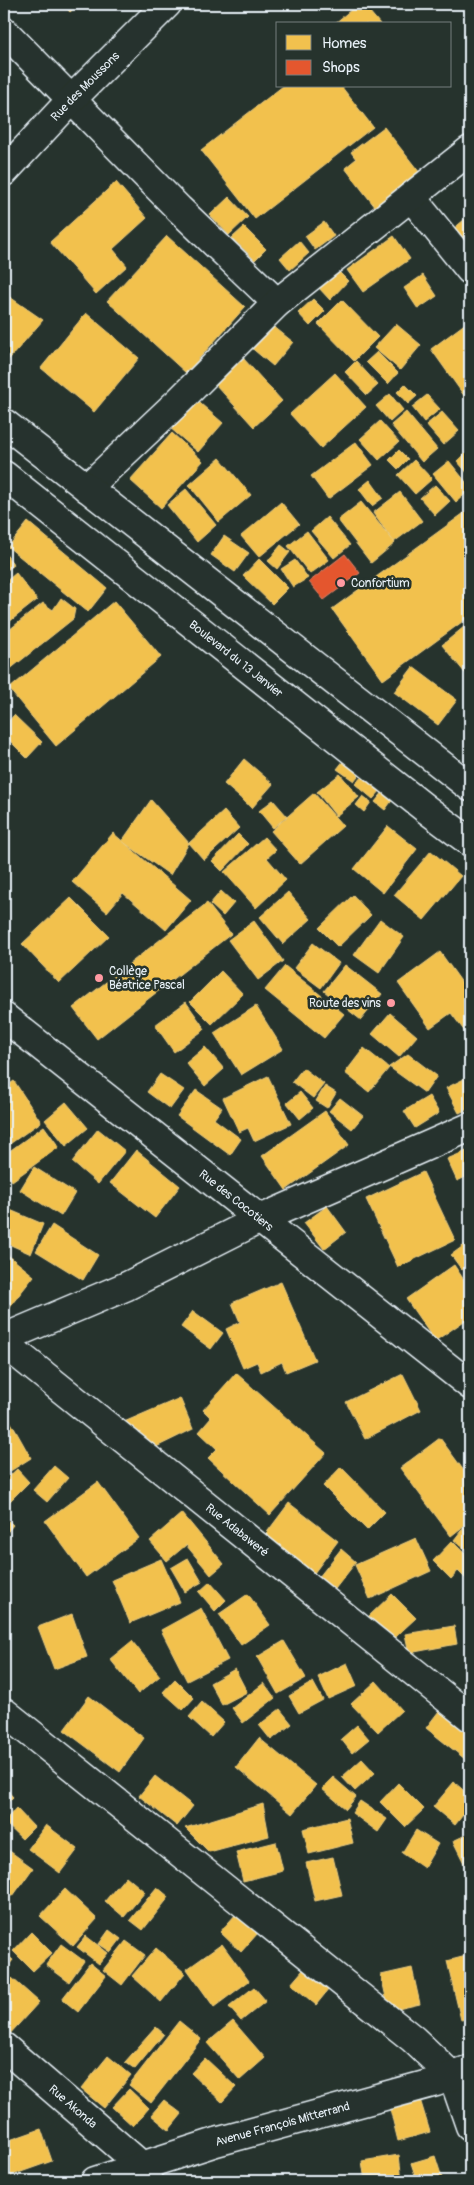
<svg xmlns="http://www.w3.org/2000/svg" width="474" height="2185" font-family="Pangolin,sans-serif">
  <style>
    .homes { fill: #f2c14e; stroke: #efcf81 }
    .shops { fill: #e4572e; stroke: #e5856b }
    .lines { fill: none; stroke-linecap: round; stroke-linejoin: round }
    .minor-casing { stroke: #e8f1f8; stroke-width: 31 }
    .highway-casing { stroke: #e8f1f8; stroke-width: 31 }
    .minor { stroke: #26332d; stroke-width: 28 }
    .highway { stroke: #26332d; stroke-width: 28 }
    .poi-dot { fill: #ff9aa2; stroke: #26332d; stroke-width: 2 }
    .labels { text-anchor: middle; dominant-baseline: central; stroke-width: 5; stroke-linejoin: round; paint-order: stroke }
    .street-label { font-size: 12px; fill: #e8f1f8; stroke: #26332d }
    .poi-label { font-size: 12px; fill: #e8f1f8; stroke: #26332d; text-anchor: start }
  </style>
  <rect width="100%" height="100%" fill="#26332d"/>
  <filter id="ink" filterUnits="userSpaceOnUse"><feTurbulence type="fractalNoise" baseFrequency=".02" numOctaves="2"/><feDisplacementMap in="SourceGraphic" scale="10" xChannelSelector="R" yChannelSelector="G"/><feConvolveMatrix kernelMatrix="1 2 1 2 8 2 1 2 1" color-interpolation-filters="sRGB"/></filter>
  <g filter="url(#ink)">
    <g class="homes">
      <polygon points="63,4 79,4 70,12"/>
      <polygon points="358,4 363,4 380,24 334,24"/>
      <polygon points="373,4 388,4 379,11"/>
      <polygon points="283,86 341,86 373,127 255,219 201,150"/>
      <polygon points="384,127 420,173 376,208 345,168 356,159 351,152"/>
      <polygon points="116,182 147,218 113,249 127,266 96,294 50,242"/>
      <polygon points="229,197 248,217 229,235 210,215"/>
      <polygon points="470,215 470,253 452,230"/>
      <polygon points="324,222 334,236 315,250 305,236"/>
      <polygon points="244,227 266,249 255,260 232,238"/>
      <polygon points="167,236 245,307 186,373 107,301"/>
      <polygon points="394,236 410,259 363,292 347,270"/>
      <polygon points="299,241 309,253 290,270 280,258"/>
      <polygon points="336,269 348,281 330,300 318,287"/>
      <polygon points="423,275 437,296 418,309 404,288"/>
      <polygon points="4,293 43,320 4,365"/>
      <polygon points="313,299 325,311 310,326 298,313"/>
      <polygon points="342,300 378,337 354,361 318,324"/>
      <polygon points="86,313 139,358 94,412 41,368"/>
      <polygon points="268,322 293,342 273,366 248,345"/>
      <polygon points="466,323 470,329 470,404 431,349"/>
      <polygon points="396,324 421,345 400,370 374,348"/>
      <polygon points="377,352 398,373 388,384 366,362"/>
      <polygon points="243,358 282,401 254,427 215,384"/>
      <polygon points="356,361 378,385 367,395 345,372"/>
      <polygon points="335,373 366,407 321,448 290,414"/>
      <polygon points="405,384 417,396 408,404 397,392"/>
      <polygon points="390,394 403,410 390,422 376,406"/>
      <polygon points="427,395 440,409 424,422 412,407"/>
      <polygon points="194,398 223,423 198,452 169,427"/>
      <polygon points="406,412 437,449 422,462 391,425"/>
      <polygon points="442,412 459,431 443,445 426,425"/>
      <polygon points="380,421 399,442 379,460 360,439"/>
      <polygon points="172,433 203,461 161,508 130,480"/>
      <polygon points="356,442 373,465 328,499 311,476"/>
      <polygon points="470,449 470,476 457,461"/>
      <polygon points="399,450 408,459 398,469 389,460"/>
      <polygon points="220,458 251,495 219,522 189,485"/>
      <polygon points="414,460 432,479 415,494 398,475"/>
      <polygon points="449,461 470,487 470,490 456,502 433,474"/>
      <polygon points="370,480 383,498 372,506 359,489"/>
      <polygon points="435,485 450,501 435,515 420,498"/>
      <polygon points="186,489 216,525 197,542 167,505"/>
      <polygon points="400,492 422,521 394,542 373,513"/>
      <polygon points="281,502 299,524 259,557 241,536"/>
      <polygon points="361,502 395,543 371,563 338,520"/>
      <polygon points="467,511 470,516 470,616 383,680 332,609"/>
      <polygon points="327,517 350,545 334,558 311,531"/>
      <polygon points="28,522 107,588 88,612 8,547"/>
      <polygon points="307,531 329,560 310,574 288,546"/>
      <polygon points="224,536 249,553 235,572 211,555"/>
      <polygon points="281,545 290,552 277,569 268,561"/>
      <polygon points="4,552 14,565 4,572"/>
      <polygon points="259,559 288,588 272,604 243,576"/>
      <polygon points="295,560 308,578 293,587 281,569"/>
      <polygon points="16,573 37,600 4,626 4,583"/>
      <polygon points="61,598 75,609 73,619 4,674 4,634 43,603 53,610"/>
      <polygon points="114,601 161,657 56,746 9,689"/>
      <polygon points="470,622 470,679 442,645"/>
      <polygon points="413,667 457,700 438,725 394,692"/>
      <polygon points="14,715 42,742 27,758 4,735 4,726"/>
      <polygon points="244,759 273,784 252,808 224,784"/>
      <polygon points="345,759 361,772 354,781 337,769"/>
      <polygon points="365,773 382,789 373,799 355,784"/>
      <polygon points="340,774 359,797 336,816 317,792"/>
      <polygon points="384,791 393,799 385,810 375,802"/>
      <polygon points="314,793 343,826 300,864 271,831"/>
      <polygon points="363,796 371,802 364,812 356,805"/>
      <polygon points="151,800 189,843 170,875 122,841"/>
      <polygon points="273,800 287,816 273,828 259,811"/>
      <polygon points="224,811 239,828 204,860 189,843"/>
      <polygon points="388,826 417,849 383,893 354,869"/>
      <polygon points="113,833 191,900 166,930 123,893 107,912 72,882"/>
      <polygon points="238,834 248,844 222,871 212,861"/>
      <polygon points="264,837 276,850 267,858 286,880 256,908 224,872"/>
      <polygon points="431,851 461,876 424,920 394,895"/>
      <polygon points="221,891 234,903 223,916 210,904"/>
      <polygon points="288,892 311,919 283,944 260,917"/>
      <polygon points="353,895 371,915 338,947 319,928"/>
      <polygon points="71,898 109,936 59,983 22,944"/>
      <polygon points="207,903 231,934 97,1039 73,1008"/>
      <polygon points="380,919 404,937 379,973 354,955"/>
      <polygon points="254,921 283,961 258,980 228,940"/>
      <polygon points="313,943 339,963 321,988 294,968"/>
      <polygon points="440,952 470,994 470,1031 466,1033 451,1013 430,1028 398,983"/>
      <polygon points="470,958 470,975 463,970"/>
      <polygon points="345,965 382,994 361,1020 324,991"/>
      <polygon points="285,966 344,1014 324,1038 265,990"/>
      <polygon points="221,971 243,994 212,1024 190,1002"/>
      <polygon points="186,1002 205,1029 174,1052 155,1025"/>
      <polygon points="256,1006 283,1049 241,1075 214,1033"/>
      <polygon points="390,1013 417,1036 399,1057 372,1034"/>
      <polygon points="205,1047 224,1069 205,1086 186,1063"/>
      <polygon points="364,1048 389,1068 369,1092 345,1073"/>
      <polygon points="408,1054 437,1076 425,1093 389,1067"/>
      <polygon points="303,1068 324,1084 313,1098 292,1082"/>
      <polygon points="160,1074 184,1090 170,1109 147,1092"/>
      <polygon points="268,1076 291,1124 254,1141 248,1128 239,1132 223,1098"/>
      <polygon points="470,1076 470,1108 459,1113 446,1088"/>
      <polygon points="14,1081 41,1122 4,1148 4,1088"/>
      <polygon points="325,1086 336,1093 327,1108 316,1101"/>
      <polygon points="196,1090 222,1108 214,1119 241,1139 230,1155 177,1116"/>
      <polygon points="300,1092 313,1108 300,1119 287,1103"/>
      <polygon points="429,1096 439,1113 415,1128 404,1111"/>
      <polygon points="340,1098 363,1116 352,1129 329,1111"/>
      <polygon points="66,1102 88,1128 66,1146 45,1120"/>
      <polygon points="325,1111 349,1145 286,1190 262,1156"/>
      <polygon points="44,1126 59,1147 12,1181 4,1169 4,1155"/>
      <polygon points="98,1129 125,1151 98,1184 72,1162"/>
      <polygon points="136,1150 180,1186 155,1218 110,1183"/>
      <polygon points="469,1150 470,1175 457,1181 447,1159"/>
      <polygon points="34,1167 75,1193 61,1216 20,1190"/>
      <polygon points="423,1172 455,1240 398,1267 366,1199"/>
      <polygon points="327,1206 346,1232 324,1249 304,1223"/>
      <polygon points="10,1210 43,1224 31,1254 4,1242 4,1225"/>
      <polygon points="52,1225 98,1255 83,1280 36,1251"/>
      <polygon points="470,1241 470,1264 462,1270 451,1255"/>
      <polygon points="4,1252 34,1276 4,1314"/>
      <polygon points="454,1265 470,1289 470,1317 435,1341 406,1299"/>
      <polygon points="281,1282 315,1360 286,1372 282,1362 261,1372 257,1362 243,1368 226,1329 240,1322 232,1303"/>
      <polygon points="193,1311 223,1333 211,1349 181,1327"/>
      <polygon points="236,1373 326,1453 270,1515 208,1458 217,1449 199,1432 211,1418 203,1410"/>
      <polygon points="403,1374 421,1410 365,1439 346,1402"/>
      <polygon points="180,1398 193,1429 152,1449 124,1422"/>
      <polygon points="4,1410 31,1458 4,1475"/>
      <polygon points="440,1438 470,1479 470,1521 451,1536 400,1468"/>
      <polygon points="54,1466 68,1478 47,1502 33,1490"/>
      <polygon points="341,1467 385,1512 367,1530 323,1486"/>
      <polygon points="17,1469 29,1482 5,1506 4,1504 4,1481"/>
      <polygon points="98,1482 139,1538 86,1577 45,1521"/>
      <polygon points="289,1503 338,1541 314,1573 265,1535"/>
      <polygon points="182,1513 224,1564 211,1575 186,1545 167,1561 150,1541"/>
      <polygon points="4,1517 13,1525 4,1536"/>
      <polygon points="464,1527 470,1532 470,1553 454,1540"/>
      <polygon points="416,1538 431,1571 370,1599 355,1565"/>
      <polygon points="452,1541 470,1559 470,1583 458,1571 451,1579 433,1561"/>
      <polygon points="341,1549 356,1562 335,1589 319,1577"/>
      <polygon points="188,1558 202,1582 185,1592 171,1568"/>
      <polygon points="161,1559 180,1602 130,1623 112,1580"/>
      <polygon points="210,1582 226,1600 215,1611 199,1592"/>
      <polygon points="248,1594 270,1625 241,1645 219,1614"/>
      <polygon points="392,1594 416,1618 391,1641 368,1617"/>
      <polygon points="201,1608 228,1660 187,1681 161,1630"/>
      <polygon points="72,1614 87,1657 54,1669 38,1627"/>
      <polygon points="454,1626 457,1644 409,1653 405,1634"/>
      <polygon points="132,1641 160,1676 138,1694 110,1659"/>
      <polygon points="284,1641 306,1678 278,1694 257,1657"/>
      <polygon points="347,1663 357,1686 328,1699 318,1677"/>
      <polygon points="235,1669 247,1692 222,1705 210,1683"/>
      <polygon points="175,1679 194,1698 183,1710 163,1692"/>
      <polygon points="376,1681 402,1710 378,1732 351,1704"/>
      <polygon points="313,1682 323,1700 299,1713 289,1696"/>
      <polygon points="264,1683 275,1698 243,1723 232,1708"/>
      <polygon points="89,1696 144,1738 120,1772 64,1730"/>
      <polygon points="202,1702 224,1722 211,1737 189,1717"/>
      <polygon points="280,1709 292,1724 271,1740 259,1725"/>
      <polygon points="439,1711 470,1736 470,1763 426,1728"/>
      <polygon points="357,1725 369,1739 352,1753 341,1739"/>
      <polygon points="259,1738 316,1785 292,1814 236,1767"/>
      <polygon points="362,1759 375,1773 355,1791 342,1777"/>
      <polygon points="155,1776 193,1806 177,1826 139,1796"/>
      <polygon points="333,1777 356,1797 346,1809 322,1789"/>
      <polygon points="454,1782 470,1796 470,1806 455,1825 433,1807"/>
      <polygon points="398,1783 424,1809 405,1827 380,1802"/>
      <polygon points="4,1787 13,1797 4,1806"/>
      <polygon points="360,1801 387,1819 378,1832 352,1813"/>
      <polygon points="263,1804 269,1836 209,1852 185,1828"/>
      <polygon points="16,1808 34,1827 22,1839 4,1822"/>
      <polygon points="347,1818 353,1843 309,1854 303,1829"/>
      <polygon points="46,1825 78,1849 60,1873 28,1849"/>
      <polygon points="416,1830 438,1844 424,1868 402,1853"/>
      <polygon points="470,1833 470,1870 468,1871 453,1841"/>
      <polygon points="276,1842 283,1871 243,1881 236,1852"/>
      <polygon points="4,1847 33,1868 13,1896 4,1890"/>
      <polygon points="333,1857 342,1895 315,1901 306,1863"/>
      <polygon points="126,1876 145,1892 124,1917 105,1901"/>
      <polygon points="157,1887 169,1897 143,1930 130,1920"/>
      <polygon points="65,1889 97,1919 73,1946 40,1916"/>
      <polygon points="237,1913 258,1933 241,1952 220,1932"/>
      <polygon points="109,1930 121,1939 111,1952 99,1944"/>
      <polygon points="31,1932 52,1953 33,1971 13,1951"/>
      <polygon points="86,1936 108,1953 99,1964 77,1947"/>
      <polygon points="126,1941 145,1955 122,1985 103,1970"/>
      <polygon points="61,1944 84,1961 69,1982 46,1965"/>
      <polygon points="222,1944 249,1981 214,2007 187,1969"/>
      <polygon points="156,1948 185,1973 161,2002 132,1976"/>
      <polygon points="4,1953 13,1960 4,1971"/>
      <polygon points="470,1955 470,2018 461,2020 447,1961"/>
      <polygon points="90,1963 106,1976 78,2012 62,1999"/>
      <polygon points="309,1963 333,1984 316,2005 291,1984"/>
      <polygon points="412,1968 420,2004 389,2011 381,1975"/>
      <polygon points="12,1978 39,2002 7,2037 4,2033 4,1987"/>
      <polygon points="254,1987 266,2001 241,2021 229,2007"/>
      <polygon points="179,2021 201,2039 151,2103 129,2085"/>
      <polygon points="233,2021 265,2058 240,2080 207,2043"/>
      <polygon points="156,2027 164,2034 135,2069 125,2062"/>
      <polygon points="108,2056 131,2075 104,2108 81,2089"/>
      <polygon points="205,2058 236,2087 222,2102 191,2073"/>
      <polygon points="129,2089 149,2108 133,2126 112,2107"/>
      <polygon points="419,2096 430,2132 398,2141 389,2105"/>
      <polygon points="164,2100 182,2114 169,2130 151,2115"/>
      <polygon points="41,2129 52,2161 4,2178 4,2142"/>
      <polygon points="399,2155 402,2181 365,2181 362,2161"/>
      <polygon points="435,2156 443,2181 417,2181 411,2163"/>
    </g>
    <polygon class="shops" points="345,554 360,573 324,600 309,582"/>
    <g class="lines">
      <g class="minor-casing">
        <g id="minor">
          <polyline points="4,31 179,209 277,303"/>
          <path id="s1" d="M4,172l67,-72 96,-96"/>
          <polyline points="411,197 470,270"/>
          <polyline points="87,488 180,400 277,303 470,150"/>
          <path id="s2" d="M4,1017l466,368"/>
          <polyline points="4,1338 127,1286 260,1219 470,1127"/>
          <path id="s3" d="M4,1343l466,374"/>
          <polyline points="4,1712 413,2039 453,2077 470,2126"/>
          <path id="s4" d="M4,2047l138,119 6,15"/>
        </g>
      </g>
      <g class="highway-casing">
        <g id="highway">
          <polyline points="4,423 470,787"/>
          <path id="s5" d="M4,475l422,334 44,33"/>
          <path id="s6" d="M95,2181l121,-39 220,-60 34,-12"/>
        </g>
      </g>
      <use href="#minor" class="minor"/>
      <use href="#highway" class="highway"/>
    </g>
  </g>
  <g class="poi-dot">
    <circle cx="341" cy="583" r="5"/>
    <circle cx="99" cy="978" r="5"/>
    <circle cx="391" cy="1003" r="5"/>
  </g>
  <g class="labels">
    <g class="street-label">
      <text stroke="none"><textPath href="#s1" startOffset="118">Rue des Moussons</textPath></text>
      <text stroke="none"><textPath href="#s5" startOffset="296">Boulevard du 13 Janvier</textPath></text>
      <text stroke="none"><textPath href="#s2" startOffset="296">Rue des Cocotiers</textPath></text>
      <text stroke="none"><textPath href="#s3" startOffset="299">Rue Adabaweré</textPath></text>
      <text stroke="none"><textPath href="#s4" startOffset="91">Rue Akonda</textPath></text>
      <text stroke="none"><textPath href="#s6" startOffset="196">Avenue François Mitterrand</textPath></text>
    </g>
    <g class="poi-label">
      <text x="351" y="583">Confortium</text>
      <text x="109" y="971">Collège<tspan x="109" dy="14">Béatrice Pascal</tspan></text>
      <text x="381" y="1003" text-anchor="end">Route des vins</text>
    </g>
  </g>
  <rect width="474" height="2185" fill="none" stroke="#26332d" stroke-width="20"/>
  <rect x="10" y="10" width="454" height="2165" fill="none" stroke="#e8f1f8" stroke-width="2" filter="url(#ink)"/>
  <rect x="276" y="22" width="175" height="65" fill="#26332d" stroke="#747f7e"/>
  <rect x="286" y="35" width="25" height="15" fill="#f2c14e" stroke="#747f7e"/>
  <text x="322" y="48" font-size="15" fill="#e8f1f8">Homes</text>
  <rect x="286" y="60" width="25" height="15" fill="#e4572e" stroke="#747f7e"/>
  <text x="322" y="72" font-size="15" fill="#e8f1f8">Shops</text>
</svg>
